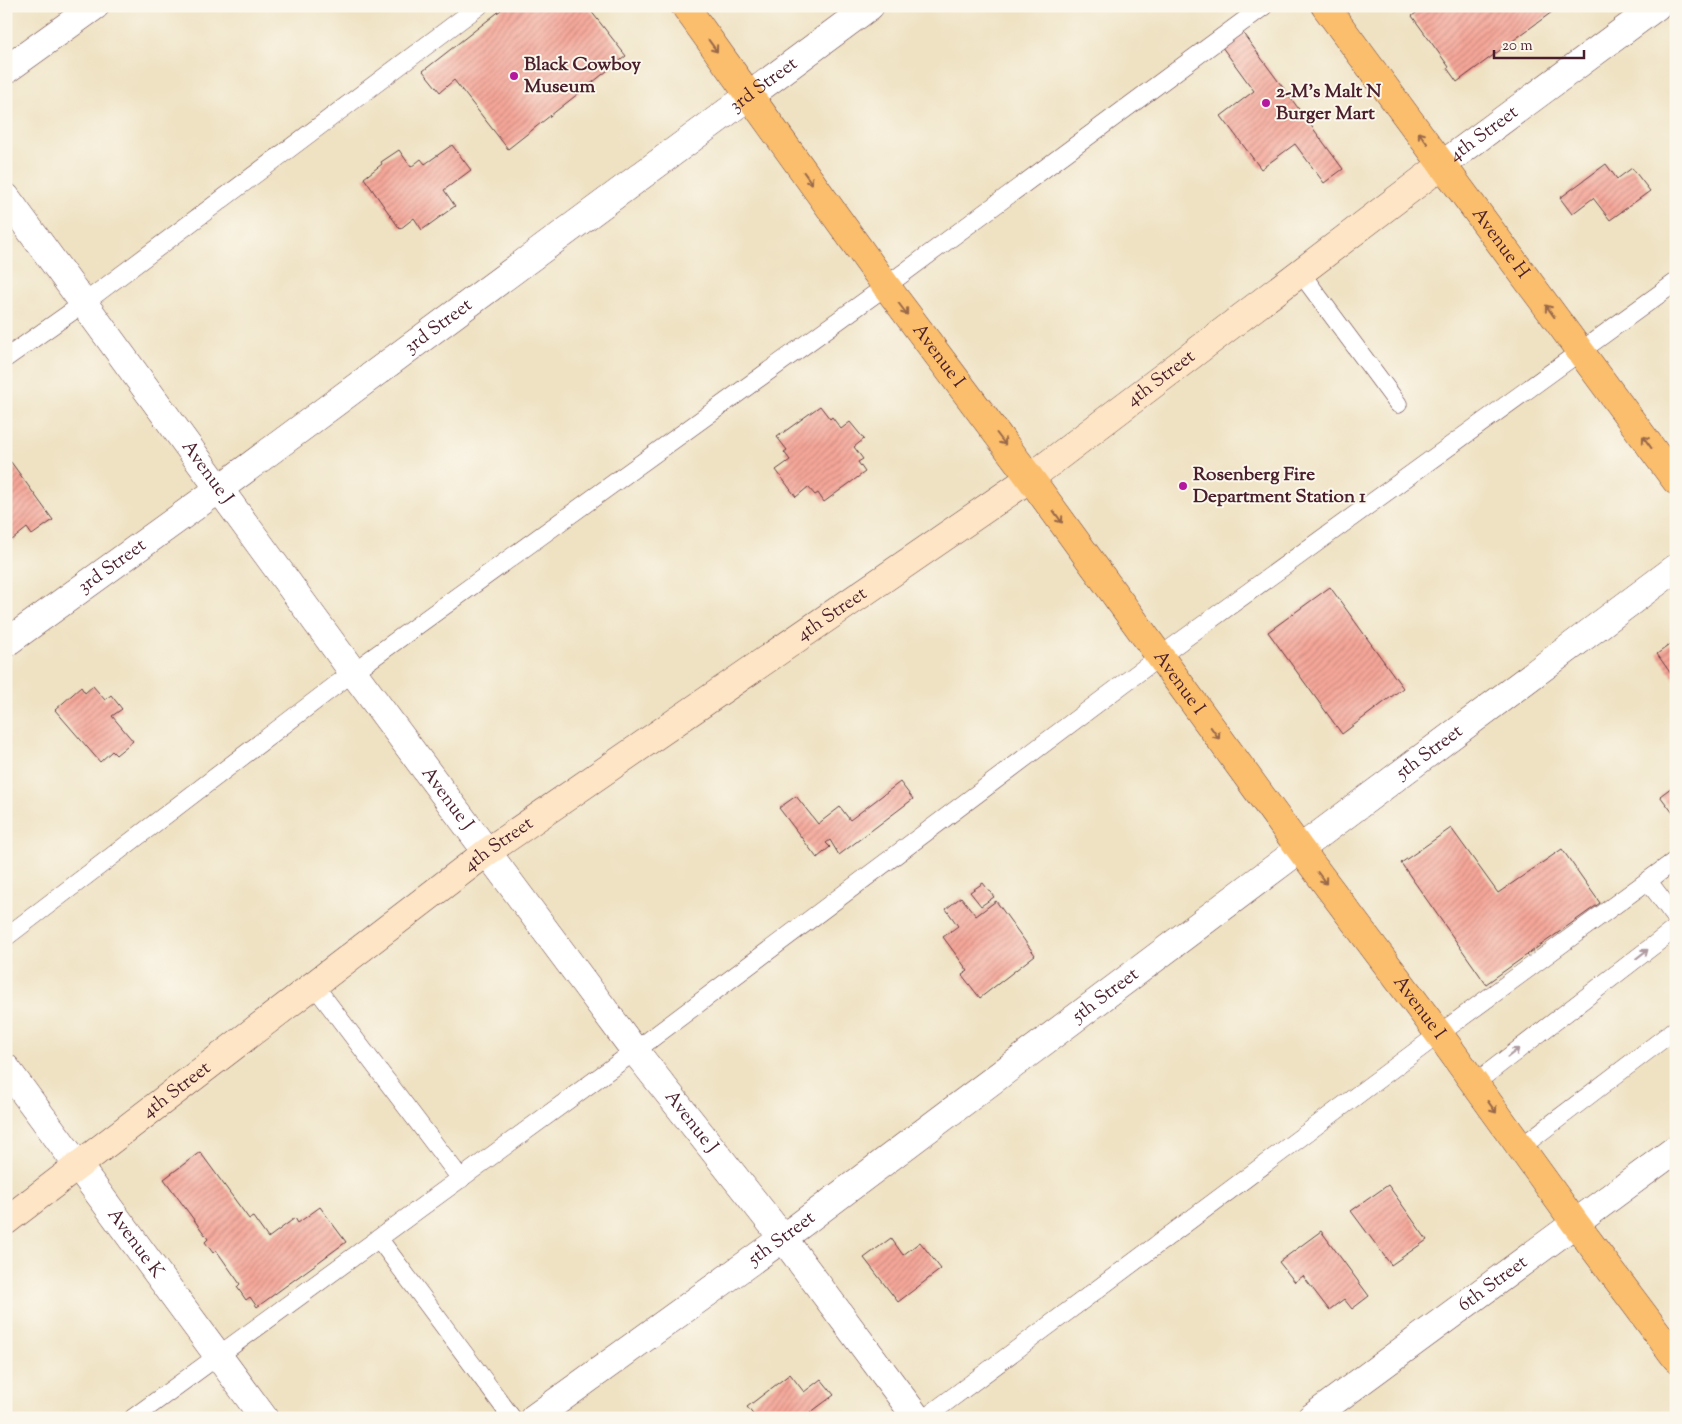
<svg xmlns="http://www.w3.org/2000/svg" width="1682" height="1424" font-family="'Sorts Mill Goudy',serif">
  <style>
    .building { fill: url(#building-hatch) }
    .lines { fill: none; stroke-linecap: round; stroke-linejoin: round }
    .lane-casing { stroke: #633c42; stroke-width: 19 }
    .street-casing { stroke: #633c42; stroke-width: 29 }
    .secondary-casing { stroke: #633c42; stroke-width: 29 }
    .primary-casing { stroke: #633c42; stroke-width: 29 }
    .lane { stroke: #fff; stroke-width: 18 }
    .street { stroke: #fff; stroke-width: 28 }
    .secondary { stroke: #fde5c5; stroke-width: 28 }
    .primary { stroke: #fabe6d; stroke-width: 28 }
    .oneway { stroke: #996749 }
    .oneway2 { stroke: #ae9aa0 }
    .poi-dot { fill: #b5179e; stroke: #fbf7ec; stroke-width: 2 }
    .labels { text-anchor: middle; dominant-baseline: central; stroke-width: 4; stroke-linejoin: round; paint-order: stroke }
    .poi-label { font-size: 19px; font-weight: bold; fill: #4a1f2b; stroke: #fbf7ec; text-anchor: start }
    .street-label { font-size: 19px; fill: #4a1f2b; stroke: #fbf7ec }
  </style>
  <defs>
    <pattern id="building-hatch" width="6" height="6" patternUnits="userSpaceOnUse" patternTransform="scale(1.25)"><rect width="6" height="6" fill="#f5a799"/><path d="M-1 1l2-2M0 6l6-6M5 7l2-2" fill="none" stroke="#c8877d"/></pattern>
  </defs>
  <rect width="100%" height="100%" fill="#fbf7ec"/>
  <filter id="ink" filterUnits="userSpaceOnUse"><feTurbulence type="fractalNoise" baseFrequency=".02" numOctaves="2"/><feDisplacementMap in="SourceGraphic" scale="10" xChannelSelector="R" yChannelSelector="G"/><feConvolveMatrix kernelMatrix="1 2 1 2 8 2 1 2 1" color-interpolation-filters="sRGB"/></filter>
  <filter id="wash" filterUnits="userSpaceOnUse"><feTurbulence type="fractalNoise" baseFrequency=".0096" numOctaves="4" result="noise"/><feDisplacementMap in="SourceGraphic" scale="20" xChannelSelector="R" yChannelSelector="G"/><feGaussianBlur stdDeviation="1.12" result="paint"/><feColorMatrix in="noise" values="0 0 0 0 0 0 0 0 0 0 0 0 0 0 0 0 0 1.4 0 .05"/><feComposite in="paint" operator="in"/></filter>
  <g filter="url(#wash)">
    <rect width="100%" height="100%" fill="#efe2c3"/>
    <g id="blocks">
      <g class="building">
        <polygon points="506,6 587,6 626,56 508,149 454,80 440,92 423,71"/>
        <polygon points="1425,6 1560,6 1457,82 1447,68 1449,67 1412,16"/>
        <polygon points="1242,32 1343,169 1324,183 1295,144 1261,169 1221,116 1254,91 1222,47"/>
        <polygon points="452,145 471,170 444,190 455,206 422,230 414,218 400,229 364,178 382,164 381,162 399,150 411,167 421,159 425,164"/>
        <polygon points="1606,164 1617,179 1632,168 1650,191 1610,220 1593,198 1572,214 1560,198"/>
        <polygon points="820,406 830,419 832,417 841,429 850,422 864,439 854,447 863,459 858,462 865,472 824,502 818,493 815,495 808,487 796,497 776,470 790,460 784,452 787,450 777,437"/>
        <polygon points="11,462 53,520 32,535 27,528 12,540 6,532 6,465"/>
        <polygon points="1330,587 1403,688 1342,734 1268,632"/>
        <polygon points="1676,640 1676,681 1657,654"/>
        <polygon points="93,686 105,700 111,695 122,709 112,716 133,741 116,755 112,751 100,762 55,710 81,687 85,693"/>
        <polygon points="900,782 913,799 839,855 830,840 826,843 830,847 817,858 779,808 796,796 818,824 840,807 850,820"/>
        <polygon points="1676,784 1676,817 1660,796"/>
        <polygon points="1451,828 1498,893 1562,849 1600,903 1486,984 1401,863"/>
        <polygon points="983,883 994,897 981,906 970,892"/>
        <polygon points="961,897 976,916 996,901 1035,955 980,998 962,975 968,971 943,937 958,926 946,909"/>
        <polygon points="200,1152 249,1219 253,1217 268,1238 295,1218 298,1223 320,1207 346,1242 257,1307 250,1297 246,1300 237,1287 240,1284 216,1250 213,1253 205,1242 208,1239 164,1179"/>
        <polygon points="1388,1185 1427,1240 1391,1265 1351,1211"/>
        <polygon points="1321,1231 1369,1296 1352,1309 1344,1299 1329,1310 1303,1276 1295,1282 1279,1262"/>
        <polygon points="891,1238 903,1255 920,1242 941,1269 898,1302 864,1258"/>
        <polygon points="790,1374 804,1392 821,1379 834,1395 803,1418 756,1418 747,1407"/>
      </g>
    </g>
  </g>
  <g filter="url(#ink)">
    <use href="#blocks" fill-opacity="0" stroke="#633c42" stroke-width="1"/>
    <g class="lines">
      <g class="lane-casing">
        <g id="lane">
          <polyline points="1300,272 1398,404"/>
          <polyline points="6,358 84,303 479,6"/>
          <polyline points="1648,881 1676,918"/>
          <polyline points="6,937 353,672 886,286 1264,6"/>
          <polyline points="314,985 461,1179"/>
          <polyline points="1475,1083 1676,928"/>
          <polyline points="1521,1147 1676,1029"/>
          <polyline points="379,1239 512,1418"/>
          <polyline points="133,1418 635,1051 1159,657 1676,282"/>
          <polyline points="925,1418 1439,1034 1676,860"/>
        </g>
      </g>
      <g class="street-casing">
        <g id="street">
          <polyline points="6,70 95,6"/>
          <path id="s1" d="M1442,165l215,-159"/>
          <path id="s2" d="M6,197l347,475 282,379 148,187 134,180"/>
          <path id="s3" d="M6,643l213,-154 651,-483"/>
          <path id="s4" d="M6,1068l258,350"/>
          <path id="s5" d="M534,1418l249,-180 517,-389 376,-281"/>
          <path id="s6" d="M1311,1418l365,-269"/>
        </g>
      </g>
      <g class="secondary-casing">
        <g id="secondary">
          <path id="s7" d="M6,1221l481,-369 543,-374 412,-313"/>
        </g>
      </g>
      <g class="primary-casing">
        <g id="primary">
          <path id="s8" d="M685,6l201,280 144,192 270,371 139,185 136,189 101,135"/>
          <path id="s9" d="M1325,6l351,475"/>
        </g>
      </g>
      <use href="#lane" class="lane"/>
      <use href="#street" class="street"/>
      <use href="#secondary" class="secondary"/>
      <use href="#primary" class="primary"/>
    </g>
    <defs><path id="oneway-shaft" d="M-6 0H5M1.5-3L5.5 0L1.5 3" fill="none" stroke-width="1.6" stroke-linecap="round" stroke-linejoin="round" transform="scale(1.25)"/></defs>
    <g class="oneway">
      <use href="#oneway-shaft" transform="translate(713 46) rotate(54)"/>
      <use href="#oneway-shaft" transform="translate(1423 138) rotate(-127)"/>
      <use href="#oneway-shaft" transform="translate(808 178) rotate(54)"/>
      <use href="#oneway-shaft" transform="translate(903 309) rotate(53)"/>
      <use href="#oneway-shaft" transform="translate(1550 311) rotate(-126)"/>
      <use href="#oneway-shaft" transform="translate(1001 439) rotate(53)"/>
      <use href="#oneway-shaft" transform="translate(1647 442) rotate(-126)"/>
      <use href="#oneway-shaft" transform="translate(1058 517) rotate(54)"/>
      <use href="#oneway-shaft" transform="translate(1215 733) rotate(54)"/>
      <use href="#oneway-shaft" transform="translate(1322 878) rotate(53)"/>
      <use href="#oneway-shaft" transform="translate(1492 1107) rotate(54)"/>
    </g>
    <g class="oneway2">
      <use href="#oneway-shaft" transform="translate(1642 954) rotate(-38)"/>
      <use href="#oneway-shaft" transform="translate(1513 1053) rotate(-38)"/>
    </g>
  </g>
  <g class="poi-dot">
    <circle cx="514" cy="76" r="5"/>
    <circle cx="1266" cy="103" r="5"/>
    <circle cx="1183" cy="486" r="5"/>
  </g>
  <g class="labels">
    <g class="poi-label">
      <text x="524" y="65">Black Cowboy<tspan x="524" dy="22">Museum</tspan></text>
      <text x="1276" y="92">2-M's Malt N<tspan x="1276" dy="22">Burger Mart</tspan></text>
      <text x="1193" y="475">Rosenberg Fire<tspan x="1193" dy="22">Department Station 1</tspan></text>
    </g>
    <g class="street-label">
      <text stroke="none"><textPath href="#s3" startOffset="941">3rd Street</textPath></text>
      <text stroke="none"><textPath href="#s1" startOffset="52">4th Street</textPath></text>
      <text stroke="none"><textPath href="#s9" startOffset="295">Avenue H</textPath></text>
      <text stroke="none"><textPath href="#s3" startOffset="536">3rd Street</textPath></text>
      <text stroke="none"><textPath href="#s8" startOffset="432">Avenue I</textPath></text>
      <text stroke="none"><textPath href="#s7" startOffset="1430">4th Street</textPath></text>
      <text stroke="none"><textPath href="#s2" startOffset="341">Avenue J</textPath></text>
      <text stroke="none"><textPath href="#s3" startOffset="131">3rd Street</textPath></text>
      <text stroke="none"><textPath href="#s7" startOffset="1025">4th Street</textPath></text>
      <text stroke="none"><textPath href="#s8" startOffset="838">Avenue I</textPath></text>
      <text stroke="none"><textPath href="#s5" startOffset="1116">5th Street</textPath></text>
      <text stroke="none"><textPath href="#s2" startOffset="746">Avenue J</textPath></text>
      <text stroke="none"><textPath href="#s7" startOffset="620">4th Street</textPath></text>
      <text stroke="none"><textPath href="#s5" startOffset="711">5th Street</textPath></text>
      <text stroke="none"><textPath href="#s8" startOffset="1242">Avenue I</textPath></text>
      <text stroke="none"><textPath href="#s7" startOffset="215">4th Street</textPath></text>
      <text stroke="none"><textPath href="#s2" startOffset="1151">Avenue J</textPath></text>
      <text stroke="none"><textPath href="#s5" startOffset="306">5th Street</textPath></text>
      <text stroke="none"><textPath href="#s4" startOffset="218">Avenue K</textPath></text>
      <text stroke="none"><textPath href="#s6" startOffset="226">6th Street</textPath></text>
    </g>
  </g>
  <rect width="1682" height="1424" fill="none" stroke="#fbf7ec" stroke-width="25"/>
  <path d="M1494 50v8h90v-8" fill="none" stroke="#4a1f2b" stroke-width="2.5"/>
  <text x="1502" y="50" font-size="15" fill="#4a1f2b" stroke="#fbf7ec" stroke-width="4" paint-order="stroke">20 m</text>
</svg>
